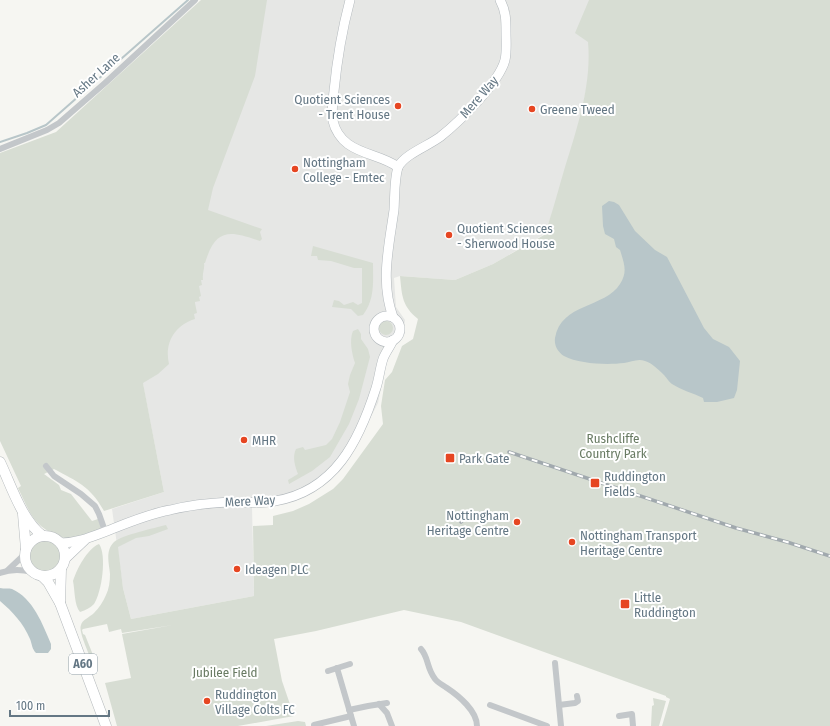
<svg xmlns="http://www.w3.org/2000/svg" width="830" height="726" font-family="'Fira Sans Condensed',sans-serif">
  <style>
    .built { fill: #e6e7e5 }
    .green { fill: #d7ddd3 }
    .water { fill: #b8c6c9 }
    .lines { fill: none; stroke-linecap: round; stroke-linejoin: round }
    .stream { stroke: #b8c6c9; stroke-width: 2 }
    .secondary-casing { stroke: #b3b9bd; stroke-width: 10 }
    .primary-casing { stroke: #b4b9bc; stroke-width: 11 }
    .street { stroke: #c3c7ca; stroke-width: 6 }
    .secondary { stroke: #fff; stroke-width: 9 }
    .primary { stroke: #fff; stroke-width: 10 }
    .rail-casing { stroke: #a1a9ae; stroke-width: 3.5 }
    .rail { stroke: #fff; stroke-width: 2; stroke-dasharray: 6; stroke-linecap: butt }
    .poi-dot { fill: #e64622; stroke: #fff; stroke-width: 1.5 }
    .labels { text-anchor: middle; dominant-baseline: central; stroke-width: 4; stroke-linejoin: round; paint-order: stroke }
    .shield { fill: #fff; stroke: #92a0a9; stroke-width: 1 }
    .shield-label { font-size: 12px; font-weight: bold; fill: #647784 }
    .street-label { font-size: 13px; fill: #647784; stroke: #fff }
    .poi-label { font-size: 13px; fill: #647784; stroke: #fff; text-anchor: start }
    .park-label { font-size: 13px; fill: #697b63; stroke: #fff }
  </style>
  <rect width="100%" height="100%" fill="#f6f6f2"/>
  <polygon class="built" points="251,0 602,0 601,13 576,142 563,189 543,235 493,264 455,280 400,276 394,278 396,307 405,320 402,337 397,341 386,362 378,403 350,457 340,471 332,478 309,495 296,500 252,507 254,596 131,619 123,588 112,509 164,492 142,379"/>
  <g class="green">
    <path d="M201,0h66l-12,76 -42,112 -5,22 54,19 -2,3 2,7 -2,2c-30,-10 -44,-14 -55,22h-1c1,6 -2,10 -1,17h-2l1,5 -3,1 2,10 -2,1 1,4 -5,1v1l2,10 -3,1 1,5c-20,6 -31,24 -26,45l-11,10 -15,9 21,109 -60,19c-14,-25 -26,-29 -50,-42l-10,5 15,11 2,5 10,4 21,27 6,-2 4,10c-9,3 -18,8 -27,10 -6,1 -13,-2 -19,-4 -24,-10 -27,-25 -38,-47l3,-2 -21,-45v-288l56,-21z"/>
    <path d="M589,0h241v726h-168l8,-27 -4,-2v-1l-205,-74 -57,-12 -88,21 -42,8 8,42 12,35 -56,10h-121l-12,-43 26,-5 -9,-44 51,-9 -51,8 -1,-4 -12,3 -2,-8 -24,5 -1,1 1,4 2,1 10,25h-4c-2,-7 -13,-29 -10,-35 1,-5 9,-8 13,-12 5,-5 9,-11 12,-18 3,-6 4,-14 4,-21 -1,-11 -5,-23 4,-32 8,-7 41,-14 52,-17l2,4 -19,7 -13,2 -18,9 5,41 8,31 123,-23 -1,-70 20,-1v-9l20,-5 16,-7 24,-15 10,-10 40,-55 -2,-18 4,-26 7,-8 10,-26 11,-7 5,-20c-16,-13 -16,-23 -18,-43l55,4 38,-16 51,-29c8,-20 13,-41 19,-61 13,-43 29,-87 25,-132l-13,-9z"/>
    <path d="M313,246l60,17c0,19 2,36 -10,52l-5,1 -7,-7 -19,-2 2,-7 5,1 5,4 9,-3 5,3 4,-2v-35h-8l-23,-7 -13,-1 -1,-4h-6z"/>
    <circle cx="386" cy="328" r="7"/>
    <path d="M358,329l3,5v5l7,10 2,8 -11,42 -10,25 -19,33 -18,14 -23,13 -1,-4 10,-6c-3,-8 -6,-17 -2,-25l7,-2 2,3 21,-5 6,-6 8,-17 10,-30 -2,-8 2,-9 5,-12c-3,-9 -6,-23 -2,-32z"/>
    <circle cx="45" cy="556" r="16"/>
    <path d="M99,544c8,11 3,48 -5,60 -4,4 -8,6 -14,8 -6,-7 -5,-22 -7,-31 4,-12 14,-32 26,-37z"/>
    <polygon points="653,698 666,701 659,726 651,726 652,706 654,705"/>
    <polygon points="298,721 305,722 306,726 266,726"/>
  </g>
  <g class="water">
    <path d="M609,201l5,1 5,3 16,26 20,19 12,7 37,71 9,11 16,8 11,14 -3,29 -3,8 -17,4h-13l-1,-4c-10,-5 -22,-8 -31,-14 -3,-2 -5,-6 -8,-9 -5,-5 -12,-12 -19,-14 -7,-3 -14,1 -21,2 -17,2 -45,1 -60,-7 -6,-4 -10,-10 -9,-18 6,-35 50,-30 65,-54 8,-12 4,-21 0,-34l-4,-3 -2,-8 -9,-5 -2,-8 -1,-20z"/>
    <path d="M0,588c4,1 9,0 12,1 21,9 31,36 39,55v5l-3,4h-12c-4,-4 -4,-9 -6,-14 -7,-16 -17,-27 -30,-38z"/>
  </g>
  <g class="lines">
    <polyline class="stream" points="0,142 27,133 46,125 188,0"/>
    <g class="secondary-casing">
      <g id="secondary">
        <path d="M350,0c-8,30 -13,60 -16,91 -1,10 -3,20 -1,30 2,9 8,18 15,23 15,11 35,12 50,23 7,-13 30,-21 42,-30 19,-15 59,-54 65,-77 2,-9 1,-19 1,-28 0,-12 0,-21 -6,-32"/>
        <circle cx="387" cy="329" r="13"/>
        <path d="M393,317c-13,-35 -4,-71 1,-107 1,-15 0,-29 4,-43"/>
        <path d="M60,543c17,0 31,-6 47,-12 20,-8 41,-17 63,-21 20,-5 39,-7 60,-8 15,0 30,2 45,-1 60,-10 84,-60 101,-113 3,-9 4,-20 7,-29 2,-6 7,-12 10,-19"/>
        <polyline points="65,559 85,540"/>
      </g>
    </g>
    <g class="primary-casing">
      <g id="primary">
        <path d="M0,462c11,23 22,59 43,74"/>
        <polyline points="23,514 26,549"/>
        <circle cx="45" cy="556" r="20"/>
        <polyline points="42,576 48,582 60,603 106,726"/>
        <polyline points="60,603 61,569"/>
      </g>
    </g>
    <g class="street">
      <polyline points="0,149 47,130 59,123 105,83 195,0"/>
      <polyline points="46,466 54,476 81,494 95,506 99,514 105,531"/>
      <polyline points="8,570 25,554"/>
      <path d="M0,573c11,-4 20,-4 32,-1"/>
      <path d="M421,649c8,9 5,18 14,30 3,4 8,6 12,9 12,8 30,23 30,38"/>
      <polyline points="555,663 561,726"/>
      <polyline points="337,668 354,726"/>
      <polyline points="328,671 350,664"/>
      <polyline points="379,704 387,713 392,726"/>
      <polyline points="490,705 547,726"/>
      <polyline points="559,705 575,703 578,701 577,696"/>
      <polyline points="349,710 368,706 387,703"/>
      <polyline points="619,716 632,714 633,726"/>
      <polyline points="314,725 351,716"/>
    </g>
    <use href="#secondary" class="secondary"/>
    <use href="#primary" class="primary"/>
    <g class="rail-casing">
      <g id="rail">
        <polyline points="509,452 736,528 787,542 830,556"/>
        <polyline points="461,522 464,519"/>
      </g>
    </g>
    <use href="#rail" class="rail"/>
  </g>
  <g class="poi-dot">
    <circle cx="398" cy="106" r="4"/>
    <circle cx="532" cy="109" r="4"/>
    <circle cx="295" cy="169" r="4"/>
    <circle cx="449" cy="235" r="4"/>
    <circle cx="244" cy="440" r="4"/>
    <rect x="445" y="453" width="10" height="10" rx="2"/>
    <rect x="590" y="478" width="10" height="10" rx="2"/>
    <circle cx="517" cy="522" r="4"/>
    <circle cx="572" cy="542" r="4"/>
    <circle cx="237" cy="569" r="4"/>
    <rect x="620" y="599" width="10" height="10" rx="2"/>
    <circle cx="207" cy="701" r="4"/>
  </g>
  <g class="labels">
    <rect class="shield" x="69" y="654" width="28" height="20" rx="3"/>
    <g class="shield-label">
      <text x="83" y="664">A60</text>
    </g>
    <g class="street-label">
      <text transform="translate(96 75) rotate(-42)">Asher Lane</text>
      <text transform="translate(479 97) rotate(-49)">Mere Way</text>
      <text transform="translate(250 501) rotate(-3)">Mere Way</text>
    </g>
    <g class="poi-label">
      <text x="390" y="99" text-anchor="end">Quotient Sciences<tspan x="390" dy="15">- Trent House</tspan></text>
      <text x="540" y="109">Greene Tweed</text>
      <text x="303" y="162">Nottingham<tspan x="303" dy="15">College - Emtec</tspan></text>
      <text x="457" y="228">Quotient Sciences<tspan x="457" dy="15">- Sherwood House</tspan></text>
      <text x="252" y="440">MHR</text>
      <text x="459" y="458">Park Gate</text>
      <text x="604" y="476">Ruddington<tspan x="604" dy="15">Fields</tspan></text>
      <text x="509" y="515" text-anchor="end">Nottingham<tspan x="509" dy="15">Heritage Centre</tspan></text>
      <text x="580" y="535">Nottingham Transport<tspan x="580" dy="15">Heritage Centre</tspan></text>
      <text x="245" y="569">Ideagen PLC</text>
      <text x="634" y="597">Little<tspan x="634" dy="15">Ruddington</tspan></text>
      <text x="215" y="694">Ruddington<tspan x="215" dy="15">Village Colts FC</tspan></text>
    </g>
    <g class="park-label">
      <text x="613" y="438">Rushcliffe<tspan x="613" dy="15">Country Park</tspan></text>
      <text x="225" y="672">Jubilee Field</text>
    </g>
  </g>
  <path d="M10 710v6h99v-6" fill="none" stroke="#647784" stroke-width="2"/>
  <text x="16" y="710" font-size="12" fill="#647784" stroke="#ffffff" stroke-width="3" paint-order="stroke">100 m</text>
</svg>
